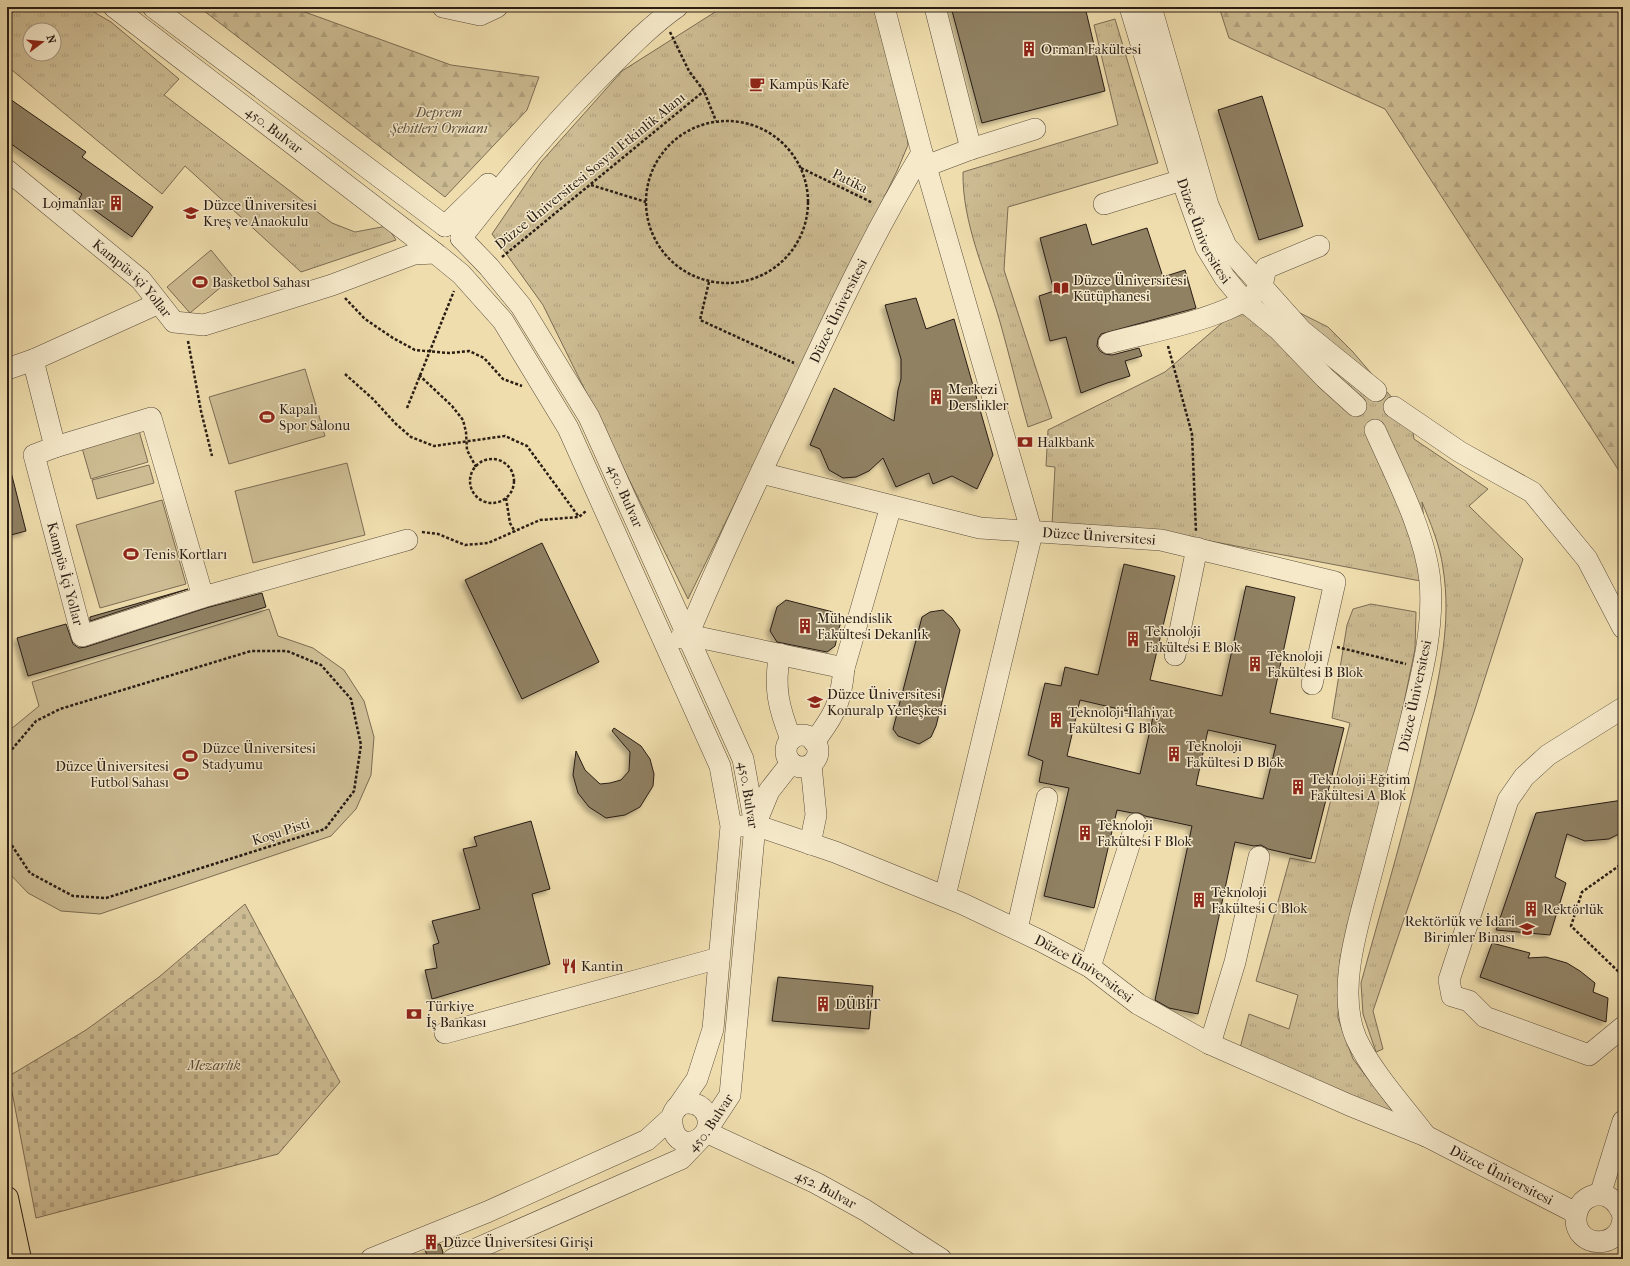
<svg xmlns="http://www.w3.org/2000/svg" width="1630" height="1266" font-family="'IM FELL French Canon',serif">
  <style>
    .grass { fill: url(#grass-tufts); stroke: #7b6c54; fill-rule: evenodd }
    .forest { fill: url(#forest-firs); stroke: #7b6c54 }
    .cemetery { fill: url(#cemetery-stones); stroke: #7b6c54 }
    .pitch { fill: #cdbc93; stroke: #7b6c54 }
    .building { fill: #908164; stroke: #291d15; fill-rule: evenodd; filter: url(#shadow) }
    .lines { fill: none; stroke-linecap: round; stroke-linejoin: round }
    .minor-casing { stroke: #5a4d3b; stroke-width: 22 }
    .major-casing { stroke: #291d15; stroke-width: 24 }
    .path { stroke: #291d15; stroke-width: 2.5; stroke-dasharray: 3 2; stroke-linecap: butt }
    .minor { stroke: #f5e9ca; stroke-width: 21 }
    .major { stroke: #efddad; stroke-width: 22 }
    .labels { text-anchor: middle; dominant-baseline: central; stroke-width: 3; stroke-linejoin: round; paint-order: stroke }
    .poi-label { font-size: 14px; fill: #291d15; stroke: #f5e9ca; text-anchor: start }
    .park-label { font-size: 14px; font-style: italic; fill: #5a4d3b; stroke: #f5e9ca }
    .street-label { font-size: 14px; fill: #291d15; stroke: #f5e9ca }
  </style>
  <defs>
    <pattern id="grass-tufts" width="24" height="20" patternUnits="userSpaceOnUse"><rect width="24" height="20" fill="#cdbc93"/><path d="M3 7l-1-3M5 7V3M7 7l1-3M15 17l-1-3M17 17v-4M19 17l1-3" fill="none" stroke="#b0a17e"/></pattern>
    <pattern id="forest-firs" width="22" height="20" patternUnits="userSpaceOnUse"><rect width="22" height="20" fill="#cdbc93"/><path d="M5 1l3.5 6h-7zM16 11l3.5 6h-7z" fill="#b0a17e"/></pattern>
    <pattern id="cemetery-stones" width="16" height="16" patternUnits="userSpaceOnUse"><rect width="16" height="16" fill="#cdbc93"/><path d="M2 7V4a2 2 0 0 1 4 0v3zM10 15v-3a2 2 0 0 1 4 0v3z" fill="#b0a17e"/></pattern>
    <filter id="shadow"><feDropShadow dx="-3.5" dy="3.5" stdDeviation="2" flood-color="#0004"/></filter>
  </defs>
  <rect width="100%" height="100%" fill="#efddad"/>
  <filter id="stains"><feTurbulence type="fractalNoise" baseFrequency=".005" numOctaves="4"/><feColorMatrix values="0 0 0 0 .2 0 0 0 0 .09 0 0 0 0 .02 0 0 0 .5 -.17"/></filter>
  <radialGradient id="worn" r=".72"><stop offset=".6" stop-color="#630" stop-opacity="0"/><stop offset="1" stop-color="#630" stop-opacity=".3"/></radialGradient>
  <g class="grass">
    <path d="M24,7h61l26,15 68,57 -15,16 168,128 23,9 32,-6 9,14 -95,32 -116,-106 -23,28 -155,-128v-51zM30,30h24v24h-24z"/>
    <polygon points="723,7 875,7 903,103 908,145 897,171 688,599 543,305 492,234 541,162 622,71"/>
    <path d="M1115,19l43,144 -150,44 -4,63 48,148 -24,9c-10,-35 -18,-70 -28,-105 -14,-49 -38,-99 -37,-150l155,-47 -24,-100z"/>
    <path d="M1243,305l51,5 34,17 25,25 58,68 3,19 74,50 -19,17 54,53 -48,150 -102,302 10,38 -7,3 -13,-38 -2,-31c23,-84 48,-167 66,-251 12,-55 25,-108 16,-164 -3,-23 -13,-46 -21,-66l9,81 -253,-48 -126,-10 3,-58 -9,-1 2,-36 117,-58z"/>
    <polygon points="1371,604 1416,612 1415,649 1390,771 1340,960 1338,1018 1353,1059 1397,1117 1239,1052 1249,1014 1289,1029 1298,995 1256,981 1290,858 1315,863 1350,723 1332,718 1347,625 1353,609"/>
  </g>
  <g class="forest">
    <polygon points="199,7 291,7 451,65 539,77 527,110 445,197"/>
    <polygon points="1219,7 1623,7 1623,477 1385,109 1229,38"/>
  </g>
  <polygon class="cemetery" points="245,904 340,1082 278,1154 36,1218 9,1076 86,1030 159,977"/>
  <g class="pitch">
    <polygon points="211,250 233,277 190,313 167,287"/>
    <polygon points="305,369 325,436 229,464 209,397"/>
    <polygon points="137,424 148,462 91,479 80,441"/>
    <polygon points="347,463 365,535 253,563 235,491"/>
    <polygon points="149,465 154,483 97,499 92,480"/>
    <polygon points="162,500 186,584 100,608 76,525"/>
    <polygon points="269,609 278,636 313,648 344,670 364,701 374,737 371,775 356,809 331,836 100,914 61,911 28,893 7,871 7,735 11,729 39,706 32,682"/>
  </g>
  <g class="building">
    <polygon points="951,7 1085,7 1105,91 982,123"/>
    <polygon points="1262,96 1303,226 1259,240 1218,110"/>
    <polygon points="7,97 86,152 82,157 153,207 132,237 79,199 82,194 7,141"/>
    <polygon points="1086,224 1092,245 1147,228 1163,277 1185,270 1196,308 1101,334 1098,339 1097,346 1100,351 1105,354 1112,355 1139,348 1142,356 1125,361 1130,376 1107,383 1081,393 1066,337 1050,341 1039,296 1054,291 1040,238"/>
    <polygon points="916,298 926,329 954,319 993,455 977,489 952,476 933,484 929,473 896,487 883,458 869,471 856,477 843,478 829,470 820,449 810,445 834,388 894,421 898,390 901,379 901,359 885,305"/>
    <polygon points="11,472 26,531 7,536 7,473"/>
    <polygon points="542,543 599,662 522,699 465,580"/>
    <path d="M1124,564l51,12 -25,104 72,16 24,-110 49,11 -25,116 74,15 -33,131 -43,-10 -7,-4 -7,1 -19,-4 -37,172 -29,-6 -14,-8 37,-174 -47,-10 -6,-3h-7l-15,-3 -23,98 -50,-12 25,-108 -30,-6 4,-21 -15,-6 17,-72 16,3 4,-19 33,8zM1080,700l73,17 -13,57 -73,-18zM1208,730l68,15 -13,54 -67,-14z"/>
    <polygon points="188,589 90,621 90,617"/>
    <polygon points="262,593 266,607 28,676 17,638 66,624 73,644 79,648 86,647 206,608"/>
    <polygon points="786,600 833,612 837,615 841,621 835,646 827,652 777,642 770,631 777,607"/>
    <polygon points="943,610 952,618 960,630 936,726 931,737 919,744 898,736 893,729 922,617 930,612"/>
    <polygon points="614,728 641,746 650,759 654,774 653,786 640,807 625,815 606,818 589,807 578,793 573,775 576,751 585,770 600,784 610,783 621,780 629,771 630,752 612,731"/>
    <polygon points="1623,800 1623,832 1609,839 1585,841 1567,834 1555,877 1566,883 1550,935 1496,930 1536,813"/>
    <polygon points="531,821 550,889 532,894 550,964 432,999 425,970 437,968 433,945 439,943 432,921 480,909 463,849 477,846 474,837"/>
    <polygon points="1492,943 1530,953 1528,958 1546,957 1567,963 1580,971 1595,983 1593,992 1608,998 1606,1022 1480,977"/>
    <polygon points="778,977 873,986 869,1029 772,1021"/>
    <polygon points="440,1244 443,1252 441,1259 429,1259 425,1250"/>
  </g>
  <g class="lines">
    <g class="minor-casing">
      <g id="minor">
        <path id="s1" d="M114,7l321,246"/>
        <polyline points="153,7 445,226"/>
        <polyline points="443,7 480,15 497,7"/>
        <polyline points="884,7 922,153 1032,533 945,896"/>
        <polyline points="935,7 971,149"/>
        <path id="s2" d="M1130,7l52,173 24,67 19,31 20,24 33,27 47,49 31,28"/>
        <polyline points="1151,7 1208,205 1226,246 1302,331 1376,391"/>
        <polyline points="926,166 971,149 1035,129"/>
        <path id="s3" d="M7,170l134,110 33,42 30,3 128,-40 82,-31 21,-1"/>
        <polyline points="1104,204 1195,176"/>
        <polyline points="445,226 488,184"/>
        <path d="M461,238c45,-58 92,-114 144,-166 23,-23 45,-46 72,-65"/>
        <polyline points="439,256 461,274 503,321 568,428 720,766 731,826 713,1029 697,1079 677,1108"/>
        <path d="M1109,343c39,-11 127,-26 151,-55 4,-5 4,-14 6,-20l53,-22"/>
        <path id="s4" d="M33,360l22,87 -21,8 48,181 121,-39 204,-57"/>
        <polyline points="7,369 33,360 159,303"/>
        <polyline points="1394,407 1460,452 1532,492 1587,559 1623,628"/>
        <path d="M1375,430c20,45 50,102 55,151 4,47 -8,93 -19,138 -13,53 -27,107 -41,160 -12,46 -34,112 -14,159 15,33 48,69 70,98"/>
        <polyline points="55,447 151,418 203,597"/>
        <path id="s5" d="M761,473l219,55 181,12 174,42 -23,102"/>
        <polyline points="688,635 844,668"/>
        <path id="s6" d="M681,638l7,-3c33,-79 70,-157 107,-234 39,-84 79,-169 127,-248"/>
        <path d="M780,654c-7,33 -1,55 11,85"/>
        <polyline points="1175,655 1197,548"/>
        <polyline points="1623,708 1548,755 1524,777 1508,800 1449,980 1452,996 1469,1001 1485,1017 1589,1055 1623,1027"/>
        <circle cx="802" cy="751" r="16"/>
        <path d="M814,742c21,-28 27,-39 30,-74l47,-162"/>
        <polyline points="755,825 769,791 791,763"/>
        <path id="s7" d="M741,826l14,-1 80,27 128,52 78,37 49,26 48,37 72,40 139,61 77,31 150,77"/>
        <polyline points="810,844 816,815 811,765"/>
        <polyline points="1017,929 1047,798"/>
        <polyline points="1090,967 1136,824"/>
        <polyline points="445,1033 719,958"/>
        <polyline points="1210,1044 1235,962 1259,857"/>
        <path id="s8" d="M703,1136c-34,27 -45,-42 -8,-32 12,4 16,17 11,28l110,51 49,27 76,49"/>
        <polyline points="1600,1195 1623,1121"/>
        <path d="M1623,1216c-5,-16 -20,-28 -37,-17 -6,4 -9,11 -10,18 -2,32 46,34 47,0"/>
        <polyline points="371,1259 487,1212 647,1140 671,1118"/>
        <path id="s9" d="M453,1259l228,-100 22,-23 27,-41 25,-270 -12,-66 -154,-342 -68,-111 -32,-39 -28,-29"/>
      </g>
    </g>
    <g class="major-casing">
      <polyline id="major" points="7,1198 20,1259"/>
    </g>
    <g class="path">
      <polyline points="670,32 689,71 704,91 716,121"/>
      <circle cx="727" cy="202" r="81"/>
      <polyline points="801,168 873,203"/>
      <polyline points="591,185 646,202"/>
      <polyline points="502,257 704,91"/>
      <polyline points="709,282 700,320 794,363"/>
      <polyline points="345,298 365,319 393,338 415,350 449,353 469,351 484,358 503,379 522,386"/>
      <polyline points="188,341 201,411 212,456"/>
      <polyline points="1168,346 1192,434 1196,532"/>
      <polyline points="345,374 373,399 396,424 411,437 434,446 505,436 527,446 579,517"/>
      <polyline points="419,375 452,406 463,420 466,432 467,450 476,467"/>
      <polyline points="407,408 454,291"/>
      <circle cx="492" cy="481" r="22"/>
      <polyline points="506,498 510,523 515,532"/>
      <polyline points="422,532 438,534 465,545 488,543 540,520 579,517 586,511"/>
      <polyline points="1337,647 1406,664"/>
      <polyline points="7,758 8,754 36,721 60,709 251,651 287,651 321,665 351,699 361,745 354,791 325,829 106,898 73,896 30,873 7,838"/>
      <polyline points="1622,975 1571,926 1582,892 1623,863"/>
    </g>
    <use href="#minor" class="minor"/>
    <use href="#major" class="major"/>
  </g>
  <defs>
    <g id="building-bare" transform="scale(1.2)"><path d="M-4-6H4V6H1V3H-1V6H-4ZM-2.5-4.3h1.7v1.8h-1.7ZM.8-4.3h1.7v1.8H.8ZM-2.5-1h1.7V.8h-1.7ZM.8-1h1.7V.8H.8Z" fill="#8f2418" stroke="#f5e9ca" stroke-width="2.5" paint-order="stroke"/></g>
    <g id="cafe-bare" transform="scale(1.2)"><path d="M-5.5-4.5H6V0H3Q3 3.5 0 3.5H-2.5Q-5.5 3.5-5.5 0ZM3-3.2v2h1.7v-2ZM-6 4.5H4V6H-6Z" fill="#8f2418" stroke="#f5e9ca" stroke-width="2.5" paint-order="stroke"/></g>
    <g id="school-bare" transform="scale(1.2)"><path d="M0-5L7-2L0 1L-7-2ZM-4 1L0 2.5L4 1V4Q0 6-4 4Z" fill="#8f2418" stroke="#f5e9ca" stroke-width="2.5" paint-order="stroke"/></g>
    <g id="stadium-bare" transform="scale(1.2)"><path d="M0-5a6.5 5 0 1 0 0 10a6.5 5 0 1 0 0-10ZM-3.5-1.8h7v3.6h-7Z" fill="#8f2418" stroke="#f5e9ca" stroke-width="2.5" paint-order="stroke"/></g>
    <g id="library-bare" transform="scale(1.2)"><path d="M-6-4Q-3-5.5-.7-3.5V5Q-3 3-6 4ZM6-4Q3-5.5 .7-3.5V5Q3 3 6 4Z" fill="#8f2418" stroke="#f5e9ca" stroke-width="2.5" paint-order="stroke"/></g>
    <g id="bank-bare" transform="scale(1.2)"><path d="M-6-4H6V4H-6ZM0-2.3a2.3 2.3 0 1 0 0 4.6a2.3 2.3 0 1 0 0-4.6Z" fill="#8f2418" stroke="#f5e9ca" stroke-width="2.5" paint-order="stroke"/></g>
    <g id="university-bare" transform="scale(1.2)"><path d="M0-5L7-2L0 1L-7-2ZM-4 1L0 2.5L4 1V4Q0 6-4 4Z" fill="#8f2418" stroke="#f5e9ca" stroke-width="2.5" paint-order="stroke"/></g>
    <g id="restaurant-bare" transform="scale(1.2)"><path d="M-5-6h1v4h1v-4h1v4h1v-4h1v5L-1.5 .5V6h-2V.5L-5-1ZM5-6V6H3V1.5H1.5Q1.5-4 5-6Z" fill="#8f2418" stroke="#f5e9ca" stroke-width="2.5" paint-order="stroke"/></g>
  </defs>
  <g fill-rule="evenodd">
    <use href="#building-bare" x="1029" y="49"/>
    <use href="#cafe-bare" x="757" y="84"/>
    <use href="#building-bare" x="116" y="203"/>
    <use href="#school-bare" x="191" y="213"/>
    <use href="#stadium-bare" x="200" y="282"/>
    <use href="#library-bare" x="1061" y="288"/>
    <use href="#building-bare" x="936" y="397"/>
    <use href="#stadium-bare" x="267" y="417"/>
    <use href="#bank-bare" x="1025" y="442"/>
    <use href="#stadium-bare" x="131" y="554"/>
    <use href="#building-bare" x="805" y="626"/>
    <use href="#building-bare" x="1133" y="639"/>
    <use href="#building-bare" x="1255" y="664"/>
    <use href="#university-bare" x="815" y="702"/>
    <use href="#building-bare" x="1056" y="720"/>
    <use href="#building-bare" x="1174" y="754"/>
    <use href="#stadium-bare" x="190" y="756"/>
    <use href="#stadium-bare" x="181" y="774"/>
    <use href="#building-bare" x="1298" y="787"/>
    <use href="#building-bare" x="1085" y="833"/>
    <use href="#building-bare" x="1199" y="900"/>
    <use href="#building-bare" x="1531" y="909"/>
    <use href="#university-bare" x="1527" y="929"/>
    <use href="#restaurant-bare" x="569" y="966"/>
    <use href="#building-bare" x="823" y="1004"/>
    <use href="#bank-bare" x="414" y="1014"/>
    <use href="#building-bare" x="431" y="1242"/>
  </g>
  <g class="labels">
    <g class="poi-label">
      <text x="1041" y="49">Orman Fakültesi</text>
      <text x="769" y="84">Kampüs Kafe</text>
      <text x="104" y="203" text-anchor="end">Lojmanlar</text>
      <text x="203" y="205">Düzce Üniversitesi<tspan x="203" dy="16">Kreş ve Anaokulu</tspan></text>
      <text x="1073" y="280">Düzce Üniversitesi<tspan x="1073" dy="16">Kütüphanesi</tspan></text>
      <text x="212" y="282">Basketbol Sahası</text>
      <text x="948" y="389">Merkezi<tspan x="948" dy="16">Derslikler</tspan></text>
      <text x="279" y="409">Kapalı<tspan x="279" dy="16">Spor Salonu</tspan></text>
      <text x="1037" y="442">Halkbank</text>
      <text x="143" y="554">Tenis Kortları</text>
      <text x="817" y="618">Mühendislik<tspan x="817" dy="16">Fakültesi Dekanlık</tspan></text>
      <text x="1145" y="631">Teknoloji<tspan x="1145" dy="16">Fakültesi E Blok</tspan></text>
      <text x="1267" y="656">Teknoloji<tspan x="1267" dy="16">Fakültesi B Blok</tspan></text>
      <text x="827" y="694">Düzce Üniversitesi<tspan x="827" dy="16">Konuralp Yerleşkesi</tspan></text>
      <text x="1068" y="712">Teknoloji-İlahiyat<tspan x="1068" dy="16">Fakültesi G Blok</tspan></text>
      <text x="1186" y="746">Teknoloji<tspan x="1186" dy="16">Fakültesi D Blok</tspan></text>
      <text x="202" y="748">Düzce Üniversitesi<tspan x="202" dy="16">Stadyumu</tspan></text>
      <text x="169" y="766" text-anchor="end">Düzce Üniversitesi<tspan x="169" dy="16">Futbol Sahası</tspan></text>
      <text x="1310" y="779">Teknoloji-Eğitim<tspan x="1310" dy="16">Fakültesi A Blok</tspan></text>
      <text x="1097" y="825">Teknoloji<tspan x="1097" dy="16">Fakültesi F Blok</tspan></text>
      <text x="1211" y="892">Teknoloji<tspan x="1211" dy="16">Fakültesi C Blok</tspan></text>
      <text x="1543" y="909">Rektörlük</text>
      <text x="1515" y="921" text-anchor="end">Rektörlük ve İdari<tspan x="1515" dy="16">Birimler Binası</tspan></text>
      <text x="581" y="966">Kantin</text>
      <text x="835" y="1004">DÜBİT</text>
      <text x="426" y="1006">Türkiye<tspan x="426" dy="16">İş Bankası</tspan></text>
      <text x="443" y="1242">Düzce Üniversitesi Girişi</text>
    </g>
    <g class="park-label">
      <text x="439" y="112">Deprem<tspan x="439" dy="16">Şehitleri Ormanı</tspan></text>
      <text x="214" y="1065">Mezarlık</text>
    </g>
    <g class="street-label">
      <text stroke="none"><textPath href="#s1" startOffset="202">450. Bulvar</textPath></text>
      <text transform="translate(590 171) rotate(-39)">Düzce Üniversitesi Sosyal Etkinlik Alanı</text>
      <text transform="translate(850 181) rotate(26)">Patika</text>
      <text stroke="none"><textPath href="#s2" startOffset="236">Düzce Üniversitesi</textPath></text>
      <text stroke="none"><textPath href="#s3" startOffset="166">Kampüs içi Yollar</textPath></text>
      <text stroke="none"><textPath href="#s6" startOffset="365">Düzce Üniversitesi</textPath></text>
      <text transform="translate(625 496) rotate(66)">450. Bulvar</text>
      <text stroke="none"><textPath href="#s5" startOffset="345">Düzce Üniversitesi</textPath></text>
      <text stroke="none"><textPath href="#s4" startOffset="235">Kampüs İçi Yollar</textPath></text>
      <text transform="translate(1415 696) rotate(-78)">Düzce Üniversitesi</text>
      <text transform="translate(748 795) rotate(81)">450. Bulvar</text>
      <text transform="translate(281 832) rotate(-18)">Koşu Pisti</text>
      <text stroke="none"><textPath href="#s7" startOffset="374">Düzce Üniversitesi</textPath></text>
      <text stroke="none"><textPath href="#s9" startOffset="296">450. Bulvar</textPath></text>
      <text stroke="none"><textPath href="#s7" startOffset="841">Düzce Üniversitesi</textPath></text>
      <text stroke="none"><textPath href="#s8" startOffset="247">452. Bulvar</textPath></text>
    </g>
  </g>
  <rect width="1630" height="1266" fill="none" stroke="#efddad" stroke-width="24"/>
  <rect x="8" y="8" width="1614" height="1250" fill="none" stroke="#291d15" stroke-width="2"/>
  <rect x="12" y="12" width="1606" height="1242" fill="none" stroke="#291d15"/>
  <g transform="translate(42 42) rotate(74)"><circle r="19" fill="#f5e9ca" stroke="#a39782"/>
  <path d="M0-3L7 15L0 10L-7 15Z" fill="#8f2418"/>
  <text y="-6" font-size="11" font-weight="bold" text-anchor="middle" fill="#291d15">N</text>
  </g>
  <rect width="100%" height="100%" filter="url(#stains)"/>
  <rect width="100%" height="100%" fill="url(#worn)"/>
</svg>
